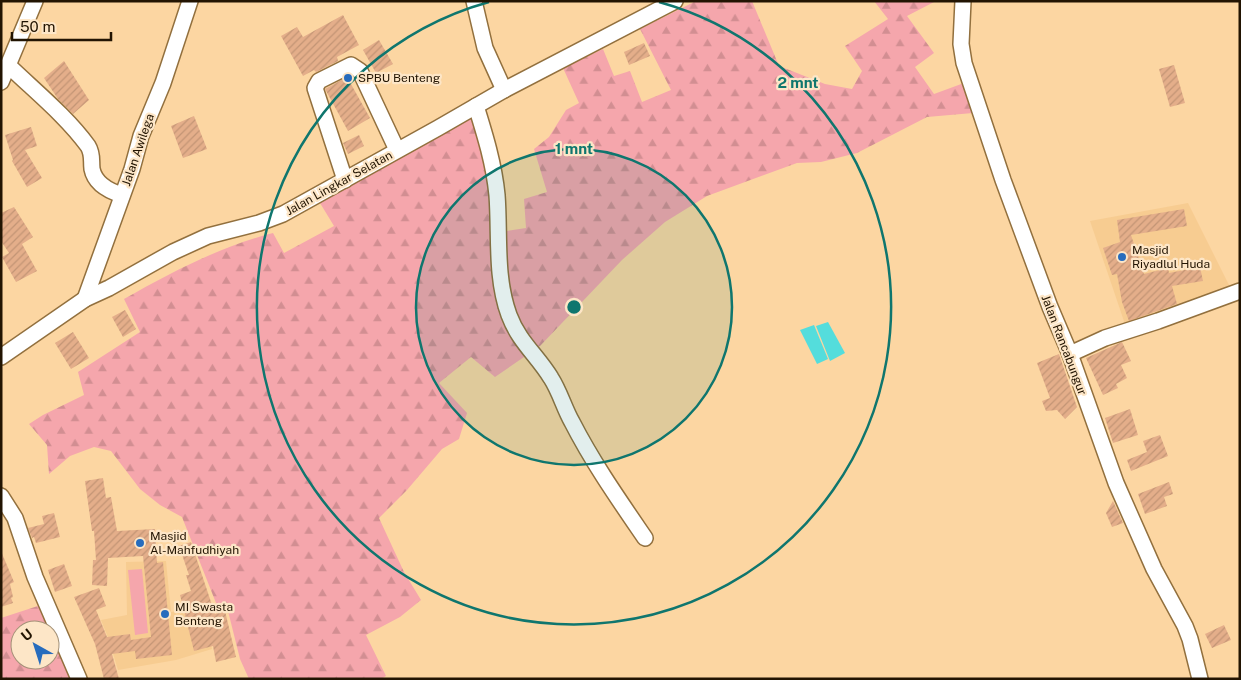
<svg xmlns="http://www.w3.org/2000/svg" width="1241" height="680" font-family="'Public Sans',sans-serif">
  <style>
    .built { fill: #f7cc91 }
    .green { fill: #f5a6ac }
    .forest { fill: url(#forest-firs); fill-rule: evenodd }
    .water { fill: #54dddc }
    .building { fill: url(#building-hatch) }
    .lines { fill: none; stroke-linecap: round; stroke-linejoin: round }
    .minor-casing { stroke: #92703e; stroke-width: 18 }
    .minor { stroke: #fff; stroke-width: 15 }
    .ring { fill: none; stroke: #0f766e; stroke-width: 2.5 }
    .poi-dot { fill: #276cbd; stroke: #fde6c7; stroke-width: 2 }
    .labels { text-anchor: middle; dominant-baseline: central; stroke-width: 4.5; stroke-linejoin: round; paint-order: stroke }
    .poi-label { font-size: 12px; fill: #221402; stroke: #fde6c7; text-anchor: start }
    .street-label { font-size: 12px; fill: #221402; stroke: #fde6c7 }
    .centre { fill: #0f766e; stroke: #fde6c7; stroke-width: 2.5 }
    .ring-label { font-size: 15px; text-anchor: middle; font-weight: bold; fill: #0f766e; stroke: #fde6c7; stroke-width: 4.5; stroke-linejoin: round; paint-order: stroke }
  </style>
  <defs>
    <pattern id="forest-firs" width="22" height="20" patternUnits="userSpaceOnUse" patternTransform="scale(1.25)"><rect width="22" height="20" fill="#f5a6ac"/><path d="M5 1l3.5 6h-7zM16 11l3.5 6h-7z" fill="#d28e92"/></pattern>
    <pattern id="building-hatch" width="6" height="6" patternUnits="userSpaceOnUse" patternTransform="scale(1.25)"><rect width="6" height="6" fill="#e4ae8a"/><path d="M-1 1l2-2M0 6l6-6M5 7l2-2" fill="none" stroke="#c39575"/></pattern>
  </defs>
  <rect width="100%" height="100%" fill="#fcd6a2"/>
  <g class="built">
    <polygon points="1188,203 1231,289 1126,327 1090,221"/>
    <polygon points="166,561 171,612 201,608 212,649 176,660 118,670 109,640 101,620 127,615 126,562"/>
  </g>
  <polygon class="green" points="142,569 148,633 135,635 128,570"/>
  <g class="forest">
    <path d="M696,1h56l27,65 46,18 27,5 10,-18 -17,-25 43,-27 -14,-18h62l-29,15 27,37 -19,14 19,27 30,-11 9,30 -46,4 -70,36 -36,9 -24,1 -90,33 -42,26 -43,38 -82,86 -45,31 -24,-20 -32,26 28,30 -8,26 -17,10 -35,41 -28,28 25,54 17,28 -21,17 -34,18 20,41 -5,3h-132l-9,-20 -13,-52 -9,1 -36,-91 -22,-12 -20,-16 -29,-38 -17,-4 -24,9 -21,18 -2,-29 -18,-21 14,-9 41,-20 -6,-23 62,-40 -16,-33c48,-27 95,-52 149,-66l11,20 50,-27 -14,-23 154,-88 19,83 1,35 32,-5 -2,-29 23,-7 -13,-43 15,-12 17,-27 13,-7 -16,-35 40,-19 11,27 16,-5 12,31 29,-12 -31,-61z"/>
    <path d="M44,604l26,75h-69v-61zM20,630h30v30h-30z"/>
  </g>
  <g class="water">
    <polygon points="828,322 845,353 830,361 816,326"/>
    <polygon points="814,325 828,359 817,364 800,330"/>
  </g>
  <g class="building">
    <polygon points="343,15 359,45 337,57 338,61 316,72 314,70 303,76 281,36 297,27 303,37"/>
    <polygon points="379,40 393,64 376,73 363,50"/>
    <polygon points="644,43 650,56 629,65 624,52"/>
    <polygon points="64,61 89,100 73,114 58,99 44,78"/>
    <polygon points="1174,65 1185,103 1170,107 1159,69"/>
    <polygon points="347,77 370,118 348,131 325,89"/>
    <polygon points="194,116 207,149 183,158 171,126"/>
    <polygon points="31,127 37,146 25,150 42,178 27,187 12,161 13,160 5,135"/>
    <polygon points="359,135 364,146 348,154 343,143"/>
    <polygon points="14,207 33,237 22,244 37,271 16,282 2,257 9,253 1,241 1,213"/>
    <polygon points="1184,209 1187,226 1131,235 1144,274 1168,268 1169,273 1200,267 1203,281 1172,286 1177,304 1129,321 1122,302 1117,274 1112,275 1103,248 1120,242 1117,220"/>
    <polygon points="125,310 136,329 123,337 112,317"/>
    <polygon points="73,332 89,358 71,369 55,343"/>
    <polygon points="1122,342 1131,361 1121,365 1127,378 1116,384 1118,388 1103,395 1086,358"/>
    <polygon points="1059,354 1077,407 1065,419 1057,410 1046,411 1042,401 1050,398 1037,363"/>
    <polygon points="1130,409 1138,435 1113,443 1105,418"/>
    <polygon points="1160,435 1168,456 1131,471 1127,460 1147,452 1143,441"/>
    <polygon points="103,478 106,498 111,497 117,531 155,529 157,563 163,562 172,655 136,659 135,651 112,654 119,679 104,679 95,644 74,597 99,588 106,606 96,610 107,637 130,634 131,640 151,637 143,556 108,558 107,586 92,585 93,560 96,560 94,531 92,531 85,481"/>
    <polygon points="1169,482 1173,494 1164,497 1167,506 1145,514 1138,494"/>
    <polygon points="1113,501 1123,523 1112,527 1106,513"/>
    <polygon points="54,513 60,537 36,543 34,537 32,538 28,528 44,524 42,516"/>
    <polygon points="191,542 215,614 225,611 236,657 216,662 213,646 194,651 180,595 191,591 186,575 189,575 179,546"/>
    <polygon points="1,551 14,582 10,584 13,597 11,598 13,603 1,607"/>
    <polygon points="64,564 72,586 55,592 48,570"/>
    <polygon points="1224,625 1231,640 1212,648 1205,634"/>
  </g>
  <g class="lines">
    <g class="minor-casing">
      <g id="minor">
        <polyline points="474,1 485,48 504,90"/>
        <polyline points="963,1 961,44 964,63 1003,180 1050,307 1070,354 1116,483 1154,569 1185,626 1190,639 1200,679"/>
        <path d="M9,66c27,26 57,50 79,80 5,8 3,14 4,23 3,15 17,22 30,26"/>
        <polyline points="1,82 35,1"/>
        <path d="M476,106c9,29 18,58 21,89 3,39 -2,82 12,120 10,27 28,40 42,63 9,14 13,30 21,44 21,41 47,78 73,116"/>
        <polyline points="345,180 315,88 319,81 351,65 360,71 397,150"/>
        <polyline points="85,299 132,169 141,136 163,83 190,1"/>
        <polyline points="1070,354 1105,338 1158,321 1240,291"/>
        <polyline points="1,357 85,299 109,288 173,252 208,236 259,223 283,214 438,128 504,90 675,1"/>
        <polyline points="1,496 15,518 35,577 79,679"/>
      </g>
    </g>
    <use href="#minor" class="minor"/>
  </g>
  <circle cx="574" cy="307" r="158" fill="#0f766e" fill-opacity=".12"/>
  <g class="ring">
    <circle cx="574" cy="307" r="158"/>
    <path d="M659 2A317 317 0 1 1 489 2"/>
  </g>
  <g class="poi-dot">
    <circle cx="348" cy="78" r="5"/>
    <circle cx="1122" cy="257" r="5"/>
    <circle cx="140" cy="543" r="5"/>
    <circle cx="165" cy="614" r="5"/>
  </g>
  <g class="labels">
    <g class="poi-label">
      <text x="358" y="78">SPBU Benteng</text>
      <text x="1132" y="250">Masjid<tspan x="1132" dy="14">Riyadlul Huda</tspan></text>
      <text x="150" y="536">Masjid<tspan x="150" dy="14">Al-Mahfudhiyah</tspan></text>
      <text x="175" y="607">MI Swasta<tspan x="175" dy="14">Benteng</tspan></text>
    </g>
    <g class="street-label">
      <text transform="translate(138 150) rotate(-71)">Jalan Awilega</text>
      <text transform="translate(339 183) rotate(-29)">Jalan Lingkar Selatan</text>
      <text transform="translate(1064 345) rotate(69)">Jalan Rancabungur</text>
    </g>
  </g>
  <circle cx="574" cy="307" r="8" class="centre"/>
  <g class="ring-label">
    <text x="798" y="88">2 mnt</text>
    <text x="574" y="154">1 mnt</text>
  </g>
  <rect width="1241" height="680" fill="none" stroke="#221402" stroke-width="5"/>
  <g transform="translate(35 645) rotate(321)"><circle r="24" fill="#fde6c7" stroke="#a59278"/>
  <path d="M0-4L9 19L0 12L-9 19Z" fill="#276cbd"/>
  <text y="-8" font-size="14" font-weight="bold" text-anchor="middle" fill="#221402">U</text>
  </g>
  <path d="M12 32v8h99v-8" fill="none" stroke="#221402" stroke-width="2.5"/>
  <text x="20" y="32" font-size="15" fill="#221402" stroke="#fde6c7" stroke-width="4" paint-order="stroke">50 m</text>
</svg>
